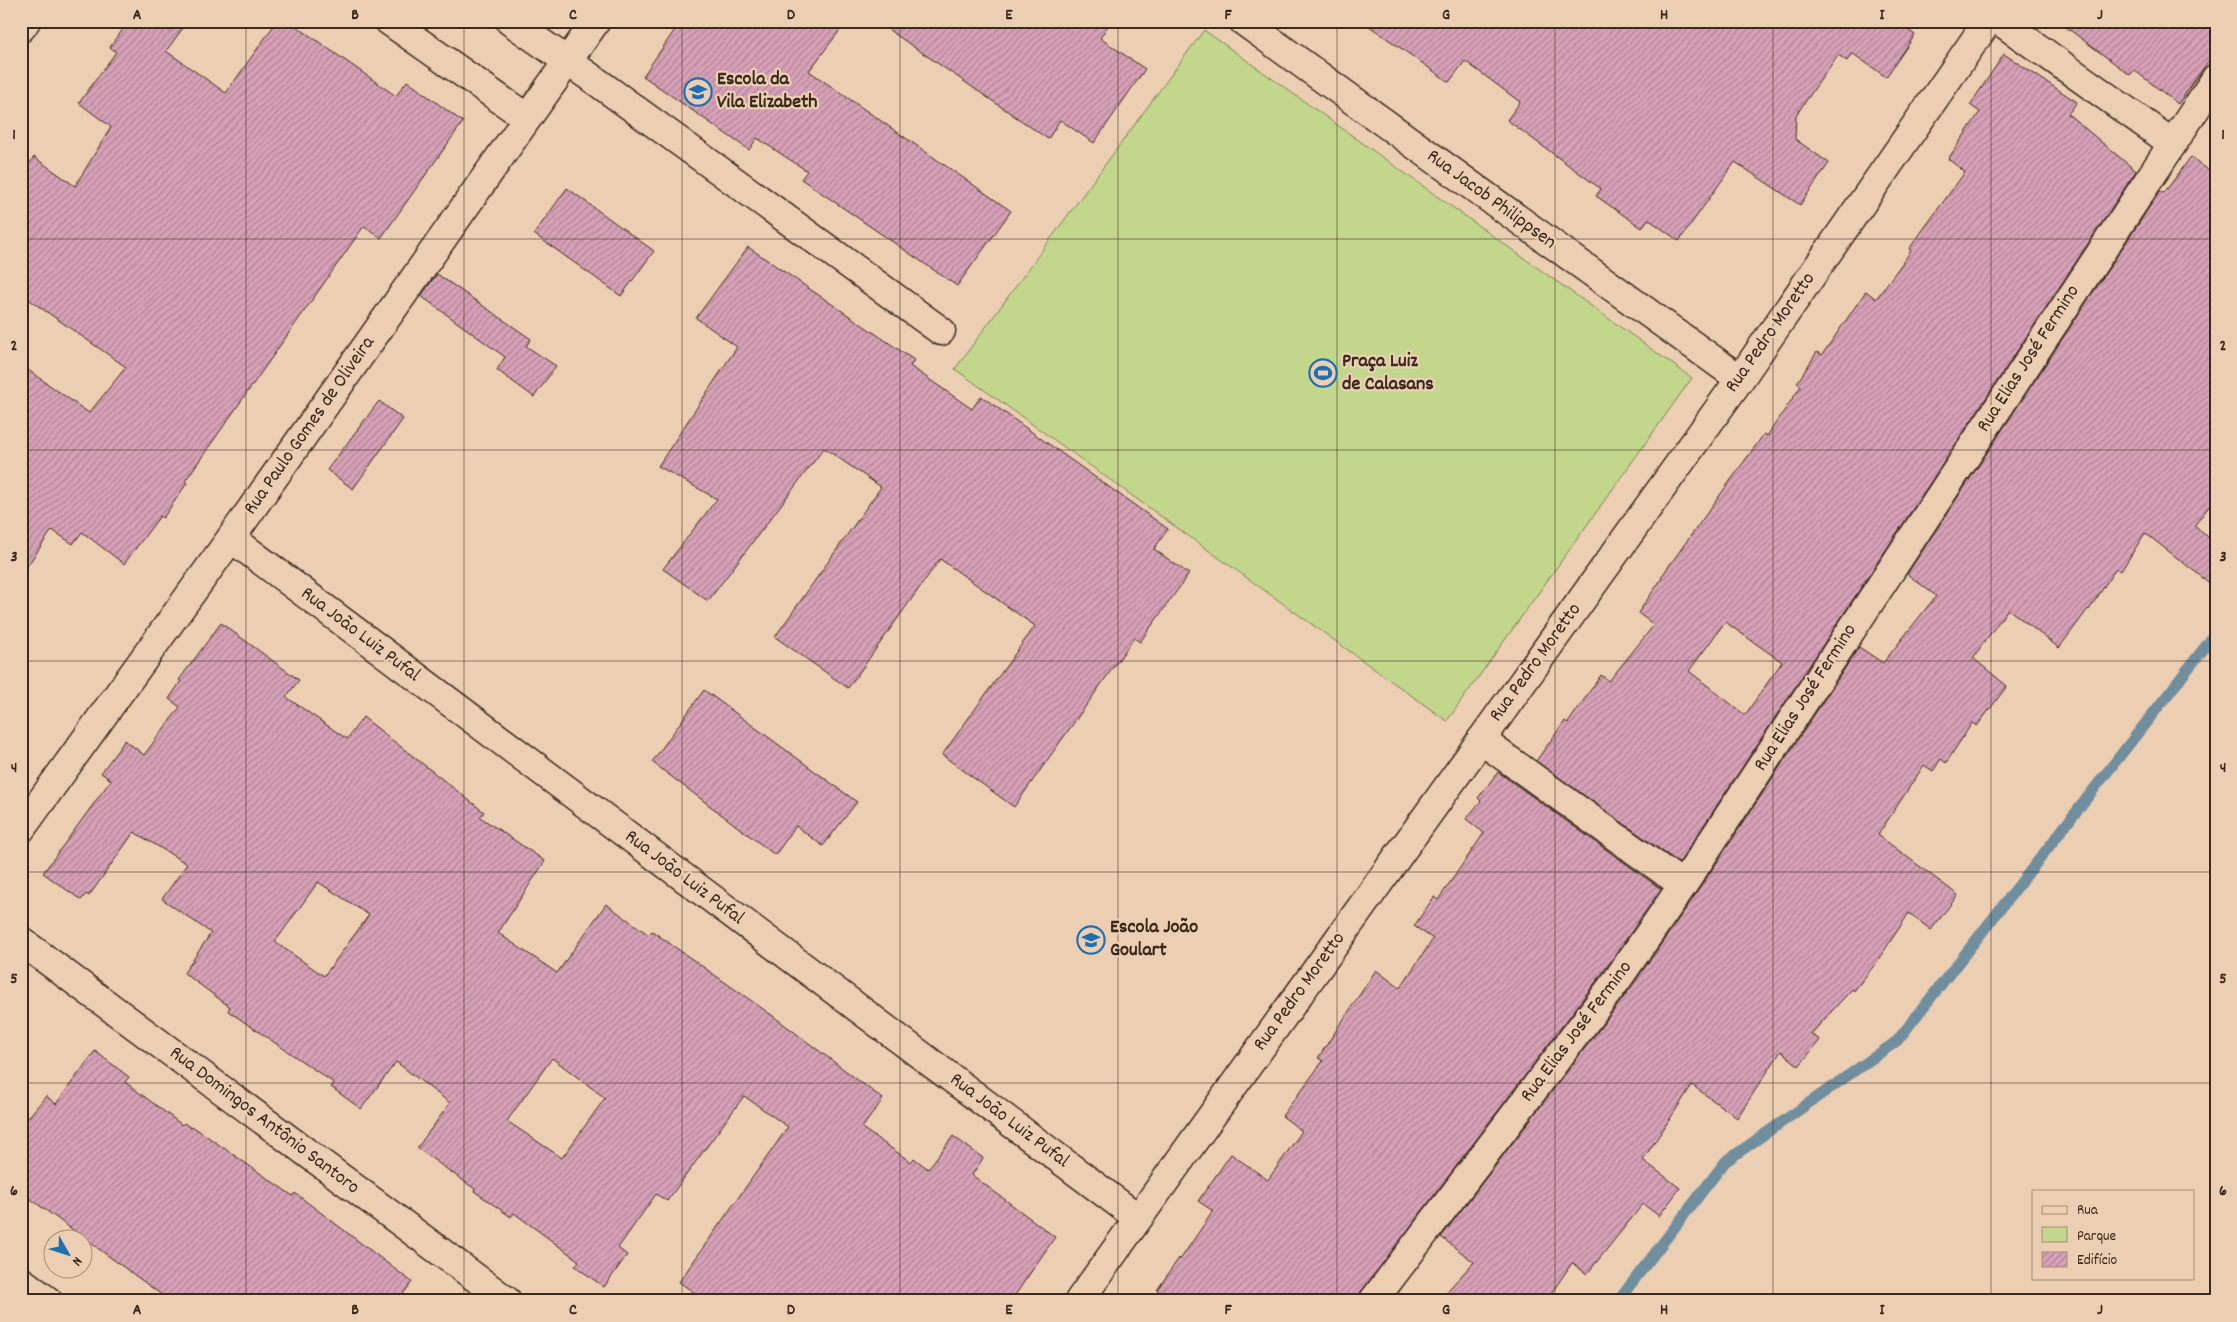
<svg xmlns="http://www.w3.org/2000/svg" width="2237" height="1322" font-family="Dekko,sans-serif">
  <style>
    .green { fill: #c2d68c; stroke: #7e8055 }
    .lines { fill: none; stroke-linecap: round; stroke-linejoin: round }
    .stream { stroke: #718e9f; stroke-width: 11 }
    .building { fill: url(#building-hatch); stroke: #3b2a1e; fill-rule: evenodd }
    .minor-casing { stroke: #3b2a1e; stroke-width: 31 }
    .minor { stroke: #eccfb3; stroke-width: 28 }
    .grid { fill: none; stroke: #3b2a1e; stroke-width: 1; stroke-opacity: 0.55 }
    .labels { text-anchor: middle; dominant-baseline: central; stroke-width: 4.5; stroke-linejoin: round; paint-order: stroke }
    .poi-label { font-size: 20px; font-weight: bold; fill: #3b2a1e; stroke: #eccfb3; text-anchor: start }
    .street-label { font-size: 20px; fill: #3b2a1e; stroke: #eccfb3 }
    .neatline { fill: none; stroke: #3b2a1e; stroke-width: 2 }
    .grid-label { font-size: 16px; text-anchor: middle; font-weight: bold; fill: #3b2a1e }
  </style>
  <defs>
    <pattern id="building-hatch" width="6" height="6" patternUnits="userSpaceOnUse" patternTransform="scale(1.25)"><rect width="6" height="6" fill="#d7a1b8"/><path d="M-1 1l2-2M0 6l6-6M5 7l2-2" fill="none" stroke="#b08395"/></pattern>
  </defs>
  <rect width="100%" height="100%" fill="#eccfb3"/>
  <filter id="ink" filterUnits="userSpaceOnUse"><feTurbulence type="fractalNoise" baseFrequency=".02" numOctaves="2"/><feDisplacementMap in="SourceGraphic" scale="10" xChannelSelector="R" yChannelSelector="G"/><feConvolveMatrix kernelMatrix="1 2 1 2 8 2 1 2 1" color-interpolation-filters="sRGB"/></filter>
  <g filter="url(#ink)">
    <polygon class="green" points="1204,30 1692,378 1447,721 955,369"/>
    <g class="lines">
      <polyline class="stream" points="1618,1301 1725,1162 1897,1041 2216,633"/>
    </g>
    <g class="building">
      <polygon points="129,21 188,21 166,51 226,93 277,21 289,21 396,96 407,81 463,122 381,238 364,226 185,481 187,483 163,518 160,516 124,564 82,532 73,544 52,530 21,575 21,365 89,413 126,367 21,294 21,175 34,157 75,186 111,127 79,103 116,52 110,47"/>
      <polygon points="681,21 847,21 809,71 1011,211 957,286 801,179 807,171 757,138 749,150 643,76"/>
      <polygon points="876,21 1111,21 1100,38 1145,69 1094,143 1060,120 1048,139"/>
      <polygon points="1362,21 1896,21 1915,35 1886,77 1852,53 1847,61 1838,55 1796,115 1795,139 1829,163 1800,205 1735,162 1679,241 1648,219 1642,228 1596,196 1601,189 1507,120 1520,102 1465,61 1449,82"/>
      <polygon points="2058,21 2216,21 2216,50 2178,104 2134,70 2130,75"/>
      <path d="M2004,54l73,48 -9,12 68,57 -457,692 -143,-102 29,-40 3,2 33,-48 8,6 45,-56 -16,-12 24,-35 -1,-1 103,-143 3,2 34,-50 -4,-3 20,-31 5,3 44,-64 10,8 35,-48 -2,-2 56,-77 -17,-13 32,-47 -10,-7zM1725,622l57,40 -37,53 -56,-44z"/>
      <polygon points="2191,157 2216,176 2216,497 2194,526 2216,543 2216,588 2145,533 2121,571 2116,568 2089,610 2088,609 2059,648 2008,609 1973,658 2007,686 1977,726 1972,723 1946,763 1941,759 1933,771 1924,765 1878,835 1958,895 1931,930 1909,913 1876,963 1854,991 1852,989 1811,1034 1820,1040 1799,1066 1781,1051 1737,1118 1692,1085 1643,1160 1680,1188 1659,1216 1643,1204 1587,1274 1572,1263 1546,1301 1438,1301 1474,1262 1441,1237 1630,989 1696,894 1859,647 1883,663 1936,596 1907,574 2160,191 2164,193"/>
      <polygon points="567,188 654,251 621,296 534,234"/>
      <polygon points="748,247 914,360 910,366 972,409 981,396 1168,529 1154,549 1189,574 1140,642 1134,638 1014,807 942,755 1035,626 940,559 848,688 775,637 881,487 824,448 708,601 663,569 717,499 658,466 737,347 696,318"/>
      <polygon points="437,274 531,339 526,346 556,366 534,397 497,370 505,357 421,296"/>
      <polygon points="379,401 403,419 353,489 327,470"/>
      <path d="M221,623l78,57 -13,17 61,42 16,-22 121,95 -4,5 65,44 -47,72 59,40 49,-69 43,31 3,-4 121,85 110,83 -21,29 49,34 3,-4 14,11 25,-33 30,22 -11,17 83,62 -44,64h-305l-27,-19 109,-155 -44,-31 -77,105 -11,-7 -38,54 9,7 -23,32 -29,-21 4,-5 -65,-48 -3,4 -37,-26 1,-2 -58,-41 33,-45 -54,-41 -35,47 -30,-22 3,-4 -106,-72 2,-4 -46,-34 27,-40 -49,-34 25,-35 -53,-32 -45,64 -3,-2 -5,6 -38,-27 68,-93 -10,-7 24,-33 19,15 36,-48 -11,-8 12,-18 -2,-1zM318,882l51,33 -45,61 -49,-34zM552,1058l53,40 -43,60 -55,-37z"/>
      <polygon points="704,690 857,802 823,846 796,826 775,855 652,762"/>
      <polygon points="1498,772 1661,889 1604,971 1354,1301 1173,1301 1157,1290 1179,1258 1180,1260 1213,1211 1198,1201 1231,1154 1268,1180 1302,1131 1282,1116 1323,1061 1318,1058 1376,970 1400,988 1433,939 1414,926 1434,897 1438,900 1484,833 1466,819 1481,801 1478,798"/>
      <polygon points="95,1051 129,1077 125,1082 182,1125 184,1123 191,1128 192,1126 293,1196 295,1193 412,1282 398,1301 170,1301 21,1192 21,1126 46,1096 56,1104"/>
    </g>
    <g class="lines">
      <g class="minor-casing">
        <g id="minor">
          <polyline points="389,21 527,118"/>
          <polyline points="510,21 600,84 941,331"/>
          <polyline points="1243,21 1740,379"/>
          <polyline points="2000,21 2172,143"/>
          <polyline points="21,28 26,21"/>
          <polyline points="231,538 1138,1218"/>
          <polyline points="1481,740 1683,885"/>
          <polyline points="21,829 231,538 596,21"/>
          <polyline points="21,941 507,1301"/>
          <polyline points="21,1281 48,1301"/>
          <polyline points="1079,1301 1740,379 1988,21"/>
          <polyline points="1373,1301 1617,980 1683,885 2216,78"/>
        </g>
      </g>
      <use href="#minor" class="minor"/>
    </g>
  </g>
  <path class="grid" d="M246,21v1280M464,21v1280M682,21v1280M900,21v1280M1118,21v1280M1337,21v1280M1555,21v1280M1773,21v1280M1991,21v1280M21,239h2195M21,450h2195M21,661h2195M21,872h2195M21,1083h2195"/>
  <defs>
    <g id="school-ring" transform="scale(1.4375)"><circle r="9.5" fill="#eccfb3" stroke="#1f6fb2" stroke-width="1.5"/><path d="M0-5L7-2L0 1L-7-2ZM-4 1L0 2.5L4 1V4Q0 6-4 4Z" fill="#1f6fb2"/></g>
    <g id="stadium-ring" transform="scale(1.4375)"><circle r="9.5" fill="#eccfb3" stroke="#1f6fb2" stroke-width="1.5"/><path d="M0-5a6.5 5 0 1 0 0 10a6.5 5 0 1 0 0-10ZM-3.5-1.8h7v3.6h-7Z" fill="#1f6fb2"/></g>
  </defs>
  <g fill-rule="evenodd">
    <use href="#school-ring" x="698" y="92"/>
    <use href="#stadium-ring" x="1323" y="373"/>
    <use href="#school-ring" x="1091" y="940"/>
  </g>
  <g class="labels">
    <g class="poi-label">
      <text x="717" y="80">Escola da<tspan x="717" dy="23">Vila Elizabeth</tspan></text>
      <text x="1342" y="362">Praça Luiz<tspan x="1342" dy="23">de Calasans</tspan></text>
      <text x="1110" y="928">Escola João<tspan x="1110" dy="23">Goulart</tspan></text>
    </g>
    <g class="street-label">
      <text transform="translate(1491 200) rotate(36)">Rua Jacob Philippsen</text>
      <text transform="translate(1771 333) rotate(-55)">Rua Pedro Moretto</text>
      <text transform="translate(2029 359) rotate(-57)">Rua Elias José Fermino</text>
      <text transform="translate(310 426) rotate(-55)">Rua Paulo Gomes de Oliveira</text>
      <text transform="translate(360 635) rotate(37)">Rua João Luiz Pufal</text>
      <text transform="translate(1536 663) rotate(-54)">Rua Pedro Moretto</text>
      <text transform="translate(1806 698) rotate(-57)">Rua Elias José Fermino</text>
      <text transform="translate(684 878) rotate(37)">Rua João Luiz Pufal</text>
      <text transform="translate(1300 992) rotate(-54)">Rua Pedro Moretto</text>
      <text transform="translate(1577 1032) rotate(-53)">Rua Elias José Fermino</text>
      <text transform="translate(264 1121) rotate(37)">Rua Domingos Antônio Santoro</text>
      <text transform="translate(1009 1121) rotate(37)">Rua João Luiz Pufal</text>
    </g>
  </g>
  <rect width="2237" height="1322" fill="none" stroke="#eccfb3" stroke-width="55"/>
  <rect x="2032" y="1190" width="162" height="90" fill="#eccfb3" stroke="#a58d77"/>
  <rect x="2042" y="1206" width="25" height="8" fill="#eccfb3" stroke="#a58d77"/>
  <text x="2077" y="1214" font-size="15" fill="#3b2a1e">Rua</text>
  <rect x="2042" y="1227" width="25" height="15" fill="#c2d68c" stroke="#a58d77"/>
  <text x="2077" y="1240" font-size="15" fill="#3b2a1e">Parque</text>
  <rect x="2042" y="1252" width="25" height="15" fill="url(#building-hatch)" stroke="#a58d77"/>
  <text x="2077" y="1264" font-size="15" fill="#3b2a1e">Edifício</text>
  <g transform="translate(68 1254) rotate(129)"><circle r="24" fill="#eccfb3" stroke="#a58d77"/>
  <path d="M0-4L9 19L0 12L-9 19Z" fill="#1f6fb2"/>
  <text y="-8" font-size="14" font-weight="bold" text-anchor="middle" fill="#3b2a1e">N</text>
  </g>
  <rect x="28" y="28" width="2182" height="1266" class="neatline"/>
  <g class="grid-label">
    <text x="137" y="19">A</text>
    <text x="355" y="19">B</text>
    <text x="573" y="19">C</text>
    <text x="791" y="19">D</text>
    <text x="1009" y="19">E</text>
    <text x="1228" y="19">F</text>
    <text x="1446" y="19">G</text>
    <text x="1664" y="19">H</text>
    <text x="1882" y="19">I</text>
    <text x="2100" y="19">J</text>
    <text x="14" y="139">1</text>
    <text x="2223" y="139">1</text>
    <text x="14" y="350">2</text>
    <text x="2223" y="350">2</text>
    <text x="14" y="561">3</text>
    <text x="2223" y="561">3</text>
    <text x="14" y="772">4</text>
    <text x="2223" y="772">4</text>
    <text x="14" y="983">5</text>
    <text x="2223" y="983">5</text>
    <text x="14" y="1195">6</text>
    <text x="2223" y="1195">6</text>
    <text x="137" y="1314">A</text>
    <text x="355" y="1314">B</text>
    <text x="573" y="1314">C</text>
    <text x="791" y="1314">D</text>
    <text x="1009" y="1314">E</text>
    <text x="1228" y="1314">F</text>
    <text x="1446" y="1314">G</text>
    <text x="1664" y="1314">H</text>
    <text x="1882" y="1314">I</text>
    <text x="2100" y="1314">J</text>
  </g>
</svg>
